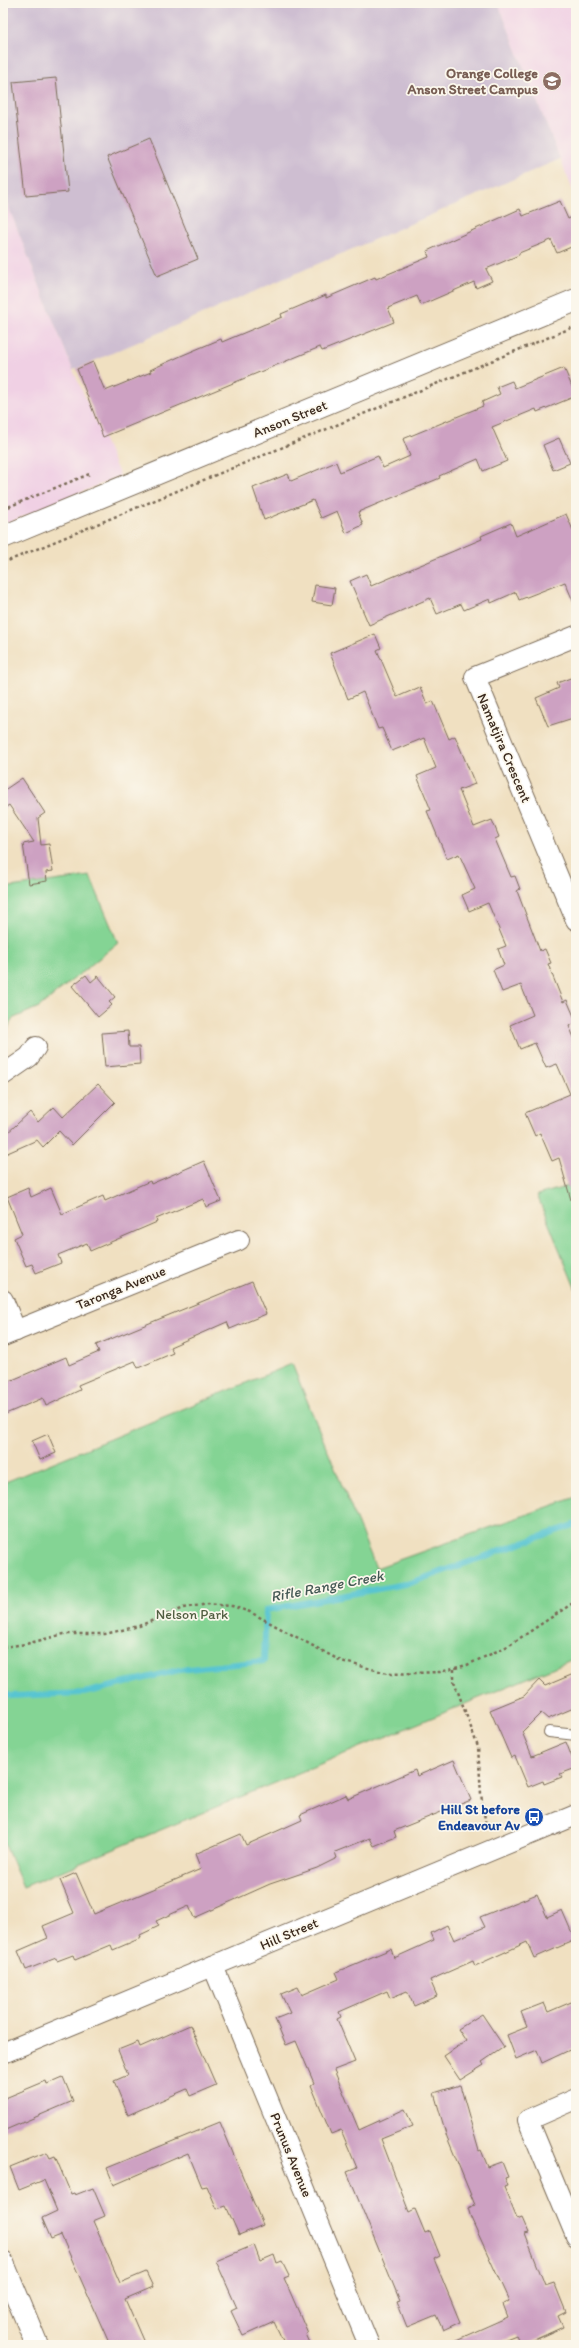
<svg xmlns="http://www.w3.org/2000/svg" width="579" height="2348" font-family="Itim,sans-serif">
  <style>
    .built { fill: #f0d0e4 }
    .industrial { fill: #cebed1 }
    .green { fill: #84d494; stroke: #607f59 }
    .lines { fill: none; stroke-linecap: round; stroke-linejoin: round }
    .stream { stroke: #59c5d1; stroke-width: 6 }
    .building { fill: #cda1c2 }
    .service-casing { stroke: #7a6a57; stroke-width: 12 }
    .minor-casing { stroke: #7a6a57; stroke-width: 22 }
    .tertiary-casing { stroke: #7a6a57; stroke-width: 24 }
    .path { stroke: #7a6a57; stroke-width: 2.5; stroke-dasharray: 3 3; stroke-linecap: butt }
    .service { stroke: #fff; stroke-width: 10 }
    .minor { stroke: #fff; stroke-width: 20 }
    .tertiary { stroke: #fff; stroke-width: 22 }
    .labels { text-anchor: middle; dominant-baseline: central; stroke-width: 3.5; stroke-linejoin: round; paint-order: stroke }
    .education-label { font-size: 14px; font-weight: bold; fill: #785e54; stroke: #fbf7ec; text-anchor: end }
    .street-label { font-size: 14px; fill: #3b2a1e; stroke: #fbf7ec }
    .park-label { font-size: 14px; fill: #515d41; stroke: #fbf7ec }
    .transit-label { font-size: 14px; font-weight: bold; fill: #164399; stroke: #fbf7ec; text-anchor: end }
    .water-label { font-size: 15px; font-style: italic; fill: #445854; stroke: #fbf7ec }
  </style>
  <rect width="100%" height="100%" fill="#fbf7ec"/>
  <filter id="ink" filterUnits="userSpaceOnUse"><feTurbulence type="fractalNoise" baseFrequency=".025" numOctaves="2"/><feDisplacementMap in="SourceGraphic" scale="8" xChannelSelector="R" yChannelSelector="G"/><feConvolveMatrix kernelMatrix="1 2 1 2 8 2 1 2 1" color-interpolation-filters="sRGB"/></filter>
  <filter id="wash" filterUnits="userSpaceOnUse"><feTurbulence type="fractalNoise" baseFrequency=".012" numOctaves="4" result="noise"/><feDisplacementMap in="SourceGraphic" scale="16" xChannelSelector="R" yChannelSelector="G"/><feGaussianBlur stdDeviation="0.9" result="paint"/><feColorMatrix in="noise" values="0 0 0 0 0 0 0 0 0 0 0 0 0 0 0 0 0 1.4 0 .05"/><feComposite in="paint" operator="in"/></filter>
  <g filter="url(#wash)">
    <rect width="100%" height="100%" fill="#f0e0c1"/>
    <g class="built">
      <polygon points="498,3 576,3 576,198 560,159"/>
      <polygon points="3,193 73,370 120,476 3,525"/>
    </g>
    <polygon class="industrial" points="3,3 498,3 560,159 73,370 3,193"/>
    <g class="green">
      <polygon points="90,876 118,943 39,1007 12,1019 5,1035 3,1025 3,888"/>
      <polygon points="576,1184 576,1290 537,1195"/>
      <polygon points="292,1364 376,1568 576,1497 576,1658 23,1887 3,1840 3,1483"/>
    </g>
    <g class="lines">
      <polyline class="stream" points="3,1693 11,1696 84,1693 179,1670 264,1661 266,1610 410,1583 576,1524"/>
    </g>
    <g id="blocks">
      <g class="building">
        <polygon points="56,78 68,192 26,196 13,82"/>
        <polygon points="149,139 198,259 157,276 107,157"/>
        <polygon points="560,201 568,219 576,215 576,245 557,253 551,240 519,253 519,255 486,269 492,281 476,288 474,282 421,305 417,296 388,308 394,322 322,351 320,347 103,437 77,369 93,362 105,391 151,372 150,370 183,355 221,339 222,342 282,317 281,314 326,295 326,298 375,277 376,279 429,257 427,251 520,209 523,216"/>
        <polygon points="564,368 576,396 537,412 536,409 492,427 507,461 483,471 478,459 439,476 440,478 358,512 363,525 346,533 337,511 321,518 313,500 264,520 253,488 288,474 291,481 336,462 340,472 378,456 383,468 410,456 403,439 483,406 482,402 500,394 497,387 512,381 515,388"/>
        <polygon points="559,438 570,463 553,470 543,445"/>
        <polygon points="566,514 576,537 576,608 565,582 519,600 516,592 491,603 490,599 464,610 461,604 437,614 430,598 369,625 350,581 366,574 371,586 482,539 481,536 511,523 516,536"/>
        <polygon points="315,585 335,588 332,605 312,602"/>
        <polygon points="375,634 381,648 377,650 397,697 420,687 427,704 433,701 449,739 455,736 475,784 459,790 474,827 492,820 499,837 495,839 511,877 515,876 520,889 517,891 540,951 545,949 551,963 548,964 563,1002 567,1000 576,1021 576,1023 569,1026 576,1042 576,1200 571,1200 559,1158 552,1161 540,1133 535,1136 525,1113 570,1094 557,1064 546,1068 535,1043 520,1049 510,1025 533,1015 521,985 502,992 493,970 504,965 498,949 506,946 488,903 469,911 462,895 475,889 459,854 447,859 427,811 431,810 417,776 436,768 424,738 392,751 382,728 378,729 363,692 348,699 330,653"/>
        <polygon points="576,676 576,724 573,718 548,726 536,698 559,688 557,683"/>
        <polygon points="22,778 45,813 38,818 41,845 49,844 53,871 46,872 47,881 29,884 23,844 34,842 9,805 3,809 3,791"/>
        <polygon points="86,975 91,982 98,976 115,997 109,1002 112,1005 98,1017 72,986"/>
        <polygon points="128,1031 129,1047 139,1047 140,1064 105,1067 102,1033"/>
        <polygon points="98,1084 115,1102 72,1145 59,1131 43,1147 37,1140 3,1155 3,1137 30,1112 38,1122 54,1107 63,1117"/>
        <polygon points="204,1161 221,1201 206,1207 203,1199 156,1219 157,1222 90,1251 87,1243 58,1255 61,1263 36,1273 32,1264 26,1266 14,1238 22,1234 7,1197 28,1188 31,1197 51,1188 62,1214 103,1196 105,1201 150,1181 151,1184"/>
        <polygon points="252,1281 266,1314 230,1329 227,1322 170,1347 173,1353 138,1368 135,1361 78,1385 80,1390 46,1406 43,1398 3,1415 3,1384 66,1357 69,1365 99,1352 96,1345"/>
        <polygon points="48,1434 56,1453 40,1460 32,1441"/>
        <polygon points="576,1673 576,1707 548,1719 541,1713 522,1732 532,1756 566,1742 576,1768 560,1774 562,1777 544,1784 543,1781 528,1787 515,1756 511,1758 490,1710 524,1696 539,1680 545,1686"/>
        <polygon points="454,1760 471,1800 394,1831 396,1837 374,1846 370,1838 335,1852 337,1858 317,1868 270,1884 194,1918 189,1906 156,1921 159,1926 140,1935 141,1938 113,1950 111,1945 75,1960 73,1955 57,1961 56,1958 26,1970 18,1951 48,1938 43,1926 74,1913 60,1880 76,1873 94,1914 201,1869 195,1854 241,1834 246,1845 302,1820 300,1815 346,1795 348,1799 415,1770 417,1776"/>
        <polygon points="537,1894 547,1917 562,1910 575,1940 534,1958 527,1942 475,1966 473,1961 430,1980 437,1996 414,2006 407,1991 390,1998 387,1991 339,2012 341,2017 337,2019 355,2062 334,2070 359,2130 405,2109 413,2126 381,2139 409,2212 415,2209 425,2233 430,2231 440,2256 434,2259 460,2322 443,2330 436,2315 407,2327 397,2302 400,2301 347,2172 357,2168 341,2130 331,2134 311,2085 314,2083 296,2041 286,2045 275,2019 290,2013 281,1994 298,1987 302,1995 339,1979 336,1972 391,1949 394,1958 434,1940 431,1933 447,1925 454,1940 485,1927 480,1917"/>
        <polygon points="576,2000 576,2047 542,2063 537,2050 516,2059 507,2035 527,2027 521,2012 544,2003 548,2012"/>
        <polygon points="482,2014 504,2047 482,2062 484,2065 460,2080 444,2056 466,2041 458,2029"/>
        <polygon points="190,2025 216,2085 190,2096 187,2089 128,2115 114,2081 128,2075 118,2050 138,2042 140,2047"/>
        <polygon points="63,2077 73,2101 3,2131 3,2099 46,2081 47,2084"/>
        <polygon points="460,2085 479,2151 481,2150 488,2167 502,2162 508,2177 505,2178 508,2186 504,2187 517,2219 522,2217 529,2233 525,2234 545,2285 554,2282 566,2312 558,2316 563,2327 523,2345 521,2345 516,2335 491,2345 445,2345 508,2317 503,2304 509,2301 471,2218 468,2208 475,2205 447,2137 434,2093"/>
        <polygon points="220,2122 263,2225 239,2235 226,2206 217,2209 207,2186 202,2187 188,2153 114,2185 107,2168"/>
        <polygon points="47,2152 50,2158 55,2156 71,2194 74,2193 75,2195 93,2188 105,2216 93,2221 120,2283 146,2272 153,2287 125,2299 145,2345 110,2345 61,2235 51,2239 42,2218 57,2211 44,2180 19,2190 10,2167"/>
        <polygon points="254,2245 260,2261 274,2255 277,2264 282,2262 289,2276 284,2278 308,2333 306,2334 311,2345 285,2345 274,2322 243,2336 231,2311 237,2308 216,2261"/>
      </g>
    </g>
  </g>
  <g filter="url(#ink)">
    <use href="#blocks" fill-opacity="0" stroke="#7a6a57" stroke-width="1"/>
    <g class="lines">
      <g class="service-casing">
        <polyline id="service" points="549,1732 576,1735"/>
      </g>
      <g class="minor-casing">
        <g id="minor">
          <polyline points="576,636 475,677 576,920"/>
          <polyline points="3,1075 29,1057 36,1047"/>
          <polyline points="3,1300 16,1331"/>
          <polyline points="3,1336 239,1240"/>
          <polyline points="213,1966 369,2345"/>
          <polyline points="3,2053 576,1815"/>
          <polyline points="576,2099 528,2120 576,2236"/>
        </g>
      </g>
      <g class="tertiary-casing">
        <g id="tertiary">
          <polyline points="3,537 576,300"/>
          <polyline points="3,2263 37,2345"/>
        </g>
      </g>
      <g class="path">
        <polyline points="3,509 92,473"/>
        <polyline points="3,563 576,326"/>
        <polyline points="3,1647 26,1644 64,1634 105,1634 139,1626 183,1608 208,1604 232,1606 250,1612 341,1661 391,1674 440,1672 467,1665 508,1646 576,1601"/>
        <polyline points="454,1669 454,1681 478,1747 481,1794 487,1832"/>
        <polyline points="3,2332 8,2329"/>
      </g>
      <use href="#service" class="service"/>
      <use href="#minor" class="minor"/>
      <use href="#tertiary" class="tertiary"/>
    </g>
  </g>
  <defs>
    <g id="university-disc" transform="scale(1)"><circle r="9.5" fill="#8d6e63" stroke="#fbf7ec"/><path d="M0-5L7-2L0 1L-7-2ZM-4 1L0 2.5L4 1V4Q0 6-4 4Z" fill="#fff"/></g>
    <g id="bus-disc" transform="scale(1)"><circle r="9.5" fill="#1a4fb4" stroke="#fbf7ec"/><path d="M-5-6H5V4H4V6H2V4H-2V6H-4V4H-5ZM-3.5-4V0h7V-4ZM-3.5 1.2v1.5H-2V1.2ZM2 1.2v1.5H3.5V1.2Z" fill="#fff"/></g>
  </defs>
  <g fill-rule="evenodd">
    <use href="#university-disc" x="552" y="81"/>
    <use href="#bus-disc" x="534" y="1817"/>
  </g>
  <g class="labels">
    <g class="education-label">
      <text x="538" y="73">Orange College<tspan x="538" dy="16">Anson Street Campus</tspan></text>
    </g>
    <g class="street-label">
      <text transform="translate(290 419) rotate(-22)">Anson Street</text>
      <text transform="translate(504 748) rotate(67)">Namatjira Crescent</text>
      <text transform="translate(121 1288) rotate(-22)">Taronga Avenue</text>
      <text transform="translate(289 1934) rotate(-23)">Hill Street</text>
      <text transform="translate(291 2155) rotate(68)">Prunus Avenue</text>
    </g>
    <g class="park-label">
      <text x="192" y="1614">Nelson Park</text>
    </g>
    <g class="transit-label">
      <text x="520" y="1809">Hill St before<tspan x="520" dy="16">Endeavour Av</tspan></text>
    </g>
    <g class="water-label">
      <text transform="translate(327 1586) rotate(-11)">Rifle Range Creek</text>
    </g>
  </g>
  <rect width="579" height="2348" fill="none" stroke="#fbf7ec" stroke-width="16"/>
</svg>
